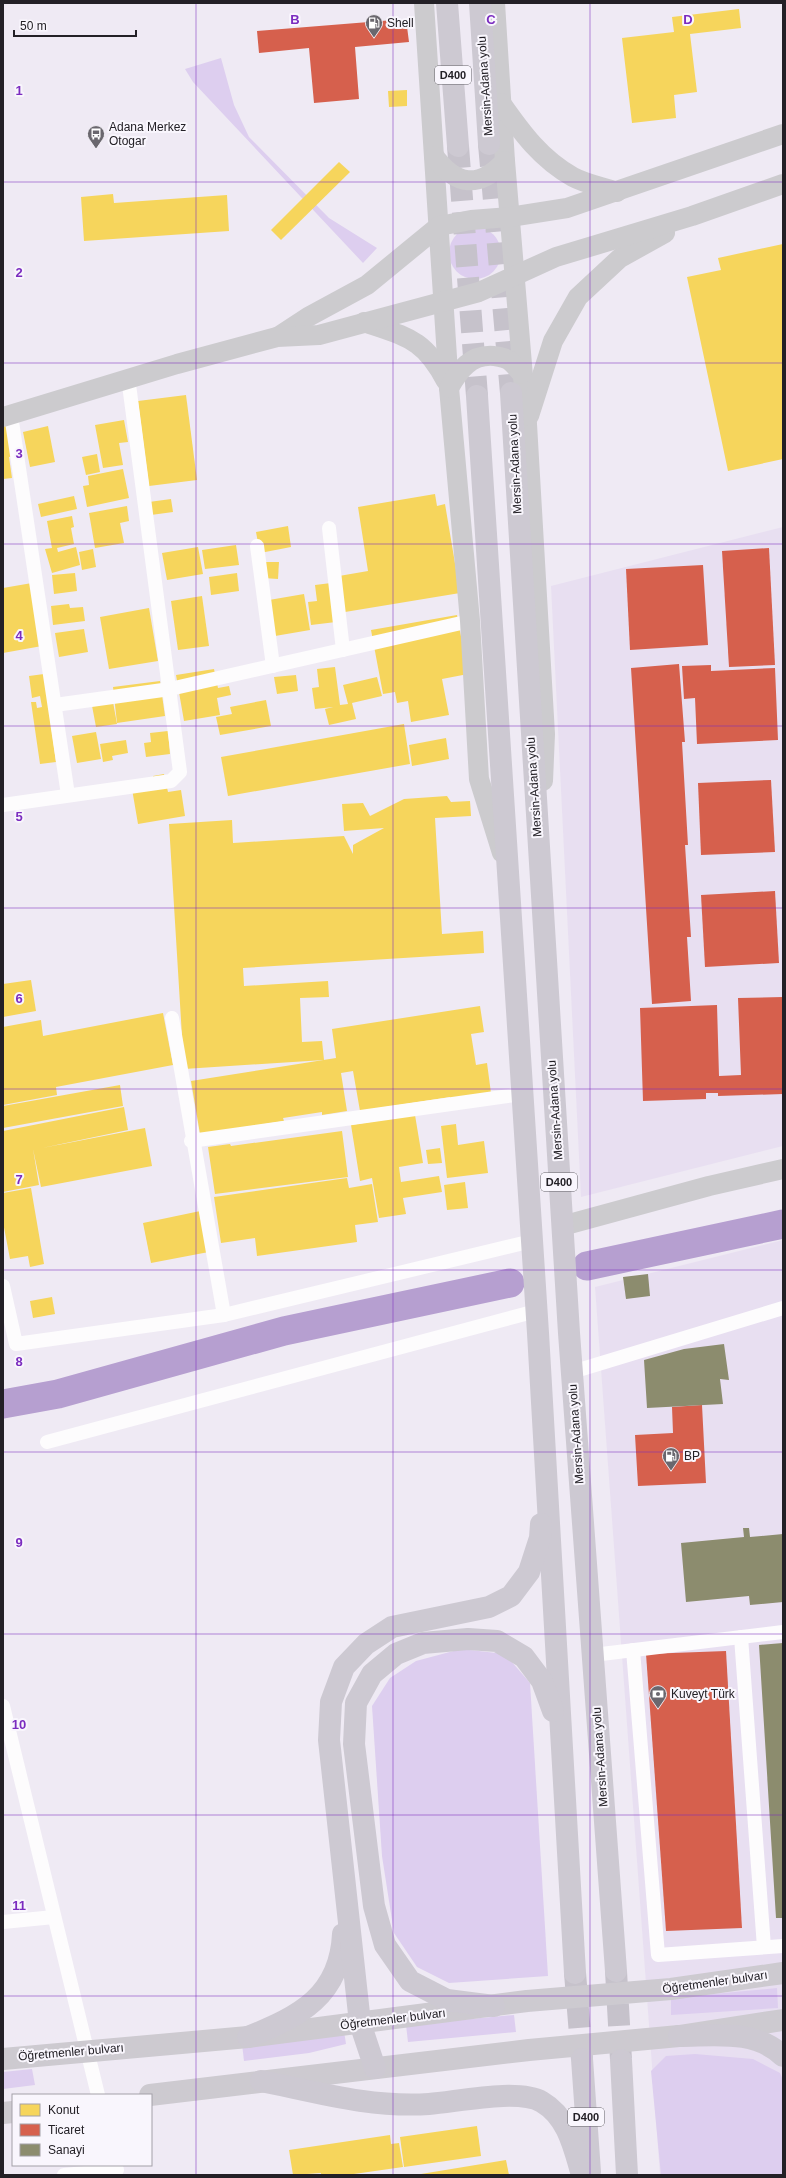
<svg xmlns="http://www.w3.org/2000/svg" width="786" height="2178" font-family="Helvetica,sans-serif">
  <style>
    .built { fill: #e8dff1 }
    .green { fill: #ddceef }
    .homes { fill: #f6d55c }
    .shops { fill: #d6604d }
    .industry { fill: #8c8c6e }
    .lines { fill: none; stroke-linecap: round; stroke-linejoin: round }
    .river { stroke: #b69fd0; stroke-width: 29 }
    .highway-tunnel { stroke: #c6c2cb; stroke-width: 22; stroke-dasharray: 22 11; stroke-linecap: butt }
    .street { stroke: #fdfcfd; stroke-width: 14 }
    .secondary { stroke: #cccbce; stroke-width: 20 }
    .primary { stroke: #cdcad0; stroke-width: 22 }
    .highway { stroke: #cdc9d2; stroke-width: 22 }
    .grid { fill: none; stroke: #7b2cbf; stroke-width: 1; stroke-opacity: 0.55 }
    .labels { text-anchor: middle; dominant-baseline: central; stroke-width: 4; stroke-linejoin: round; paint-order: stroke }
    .shield { fill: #f9f6fd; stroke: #636066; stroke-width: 1 }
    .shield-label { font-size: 11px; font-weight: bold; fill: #232026 }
    .poi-label { font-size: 12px; fill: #232026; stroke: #f9f6fd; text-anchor: start }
    .street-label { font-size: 12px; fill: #232026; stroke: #f9f6fd }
    .grid-label { font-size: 13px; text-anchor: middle; font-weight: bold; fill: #7b2cbf; stroke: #f9f6fd; stroke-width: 4; stroke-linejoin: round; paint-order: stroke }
  </style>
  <rect width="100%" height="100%" fill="#efeaf4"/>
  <g class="built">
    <polygon points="783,527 783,1146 581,1197 551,586"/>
    <polygon points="783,1240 783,2175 660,2175 595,1287"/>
  </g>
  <g class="green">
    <polygon points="221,58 234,105 249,137 329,218 377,248 363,263 193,82 185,69"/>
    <circle cx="475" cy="253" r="26"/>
    <polygon points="461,1649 505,1654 530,1683 548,1976 449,1983 417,1967 394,1933 382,1856 372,1706 390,1678 416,1661"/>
    <polygon points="777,1988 778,2008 671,2015 671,1998"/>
    <polygon points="514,2015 516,2032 408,2042 406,2025"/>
    <polygon points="344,2031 346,2044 309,2053 244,2061 242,2044"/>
    <polygon points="695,2054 753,2059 780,2073 783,2080 783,2175 661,2175 651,2071 666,2056"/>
    <polygon points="32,2069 35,2085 3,2089 3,2072"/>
  </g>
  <g class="homes">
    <polygon points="739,9 741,28 690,34 697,92 674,95 676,118 632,123 622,38 674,32 672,17"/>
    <polygon points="407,90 407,106 389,107 388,91"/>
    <polygon points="339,162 350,172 281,240 271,230"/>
    <polygon points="113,194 114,203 227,195 229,231 84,241 81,197"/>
    <polygon points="783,244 783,459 728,471 687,277 721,270 718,258"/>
    <polygon points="186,395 197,480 149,486 138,401"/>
    <polygon points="124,420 128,442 119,443 123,465 103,468 95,425"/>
    <polygon points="11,422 16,456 9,457 12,478 3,479 3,423"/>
    <polygon points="48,426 55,462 30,467 23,432"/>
    <polygon points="97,454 100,472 86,475 82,457"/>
    <polygon points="123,469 129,498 87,507 83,486 89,485 88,476"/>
    <polygon points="435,494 437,506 445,504 460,593 345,612 339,576 368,571 358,507"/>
    <polygon points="74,496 77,509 41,517 38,504"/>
    <polygon points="171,499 173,512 151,515 149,502"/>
    <polygon points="127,506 129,521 120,523 124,543 95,548 89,513"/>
    <polygon points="72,516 74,527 71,528 74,544 57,548 58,552 76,547 80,565 52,573 45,549 52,548 47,521"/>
    <polygon points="288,526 291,547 260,553 256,532"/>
    <polygon points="236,545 239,565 205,569 202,550"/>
    <polygon points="198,547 203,574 167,580 162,553"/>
    <polygon points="93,549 96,567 82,570 79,552"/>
    <polygon points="264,562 279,562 278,579 263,578"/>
    <polygon points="75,573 77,591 54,594 52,575"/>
    <polygon points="237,573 239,591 211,595 209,577"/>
    <polygon points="32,583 42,646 3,653 3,588"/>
    <polygon points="331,583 336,622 311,625 308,602 317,601 315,585"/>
    <polygon points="304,594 310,630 275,636 269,600"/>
    <polygon points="202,596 209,646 178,650 171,601"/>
    <polygon points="69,604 70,608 83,607 85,621 53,625 51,606"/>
    <polygon points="149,608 158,661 109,669 100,617"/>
    <polygon points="457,615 468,674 442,679 449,715 411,722 408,701 397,703 395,692 383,694 371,630"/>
    <polygon points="84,629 88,652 59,657 55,633"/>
    <polygon points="335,667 340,705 348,704 343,685 377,677 382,696 352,703 356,719 329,725 325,709 333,707 315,709 312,688 319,687 317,669"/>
    <polygon points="214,669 218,688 229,686 231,695 217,698 220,715 184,721 176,675"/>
    <polygon points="44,674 56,762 40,764 31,702 36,702 37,708 42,707 40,696 32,698 29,676"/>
    <polygon points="296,675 298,691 277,694 274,677"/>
    <polygon points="160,681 165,716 117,723 113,687"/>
    <polygon points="111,691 117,724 96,727 90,695"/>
    <polygon points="266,700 271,726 220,735 216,717 232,714 230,707"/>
    <polygon points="404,724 410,764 228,796 221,757"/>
    <polygon points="168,731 170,754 146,757 144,743 151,742 150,733"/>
    <polygon points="96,732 101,759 77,763 72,736"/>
    <polygon points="446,738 449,759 412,766 409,745"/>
    <polygon points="126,740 128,753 112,756 113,760 103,762 100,744"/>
    <polygon points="164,774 168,792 181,790 185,816 138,824 132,789 154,785 153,776"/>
    <polygon points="447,796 451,802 470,801 471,816 435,818 442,934 483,931 484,953 243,968 244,986 328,981 329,997 300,998 302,1042 322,1041 324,1060 184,1069 169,824 232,820 233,843 344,836 353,854 353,845 384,828 344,831 342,804 363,803 370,816 404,799"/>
    <polygon points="31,980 36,1011 3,1017 3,984"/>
    <polygon points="480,1006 484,1032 471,1034 476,1065 487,1063 491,1093 450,1099 450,1097 360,1111 353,1071 341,1073 347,1111 322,1115 322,1112 283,1118 284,1121 200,1134 191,1081 336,1058 332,1029"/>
    <polygon points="163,1013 173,1065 56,1087 57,1095 3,1105 3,1027 41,1020 43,1036"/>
    <polygon points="120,1085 123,1106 3,1128 3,1106"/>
    <polygon points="124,1107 128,1130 42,1148 145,1128 152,1166 41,1187 33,1149 39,1185 3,1192 3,1131"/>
    <polygon points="415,1115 423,1163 399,1167 401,1182 439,1176 442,1192 403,1198 406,1214 379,1218 372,1178 360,1181 351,1125"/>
    <polygon points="456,1124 458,1145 484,1141 488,1173 447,1178 441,1126"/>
    <polygon points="342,1131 348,1177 215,1194 208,1147 230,1144 231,1146"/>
    <polygon points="440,1148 442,1163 428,1164 426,1150"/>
    <polygon points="347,1178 349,1188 372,1184 378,1222 355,1225 357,1242 257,1256 255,1238 221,1243 214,1197"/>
    <polygon points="465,1182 468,1208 447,1210 444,1185"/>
    <polygon points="31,1188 44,1264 30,1267 28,1256 10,1259 3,1222 3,1193"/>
    <polygon points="205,1210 214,1251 151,1263 143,1223"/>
    <polygon points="52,1297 55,1314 33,1318 30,1301"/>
    <polygon points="477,2126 481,2156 404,2167 400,2137"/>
    <polygon points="390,2135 391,2144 399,2143 403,2167 347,2175 321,2175 321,2173 293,2175 289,2150"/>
    <polygon points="506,2160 509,2175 421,2175 421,2174"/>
  </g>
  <g class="shops">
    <polygon points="406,19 409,42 355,47 359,99 314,103 309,48 259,53 257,31"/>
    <polygon points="769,548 775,665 729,667 722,551"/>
    <polygon points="703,565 708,645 630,650 626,569"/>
    <polygon points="679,664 685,742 682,742 688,845 685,845 691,937 687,937 691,1001 652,1004 631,668"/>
    <polygon points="711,665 711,671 775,668 778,740 697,744 695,698 684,699 682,666"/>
    <polygon points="771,780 775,852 701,855 698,783"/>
    <polygon points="775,891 779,963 705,967 701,895"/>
    <polygon points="783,997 783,1094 718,1096 718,1093 706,1093 706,1099 643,1101 640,1008 717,1005 719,1076 741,1075 738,998"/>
    <polygon points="702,1405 706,1483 638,1486 635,1435 673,1433 672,1407"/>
    <polygon points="726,1651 742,1928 666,1931 646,1654"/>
  </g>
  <g class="industry">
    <polygon points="648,1274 650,1296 626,1299 623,1277"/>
    <polygon points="724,1344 729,1380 720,1379 723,1404 647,1408 644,1360 684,1349"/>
    <polygon points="743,1528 749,1528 750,1537 783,1534 783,1602 750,1605 749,1596 686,1602 681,1543 744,1537"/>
    <polygon points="783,1643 783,1918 776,1918 759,1645"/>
  </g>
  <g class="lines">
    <g class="river">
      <polyline points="587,1266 783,1224"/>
      <polyline points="3,1404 58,1394 284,1331 510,1283"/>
    </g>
    <g class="highway-tunnel">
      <polyline points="489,144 511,393"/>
      <polyline points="458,146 477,396"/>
      <polyline points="616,1971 621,2060"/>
      <polyline points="575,1973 582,2059"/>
    </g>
    <g class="street">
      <polyline points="11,415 68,795"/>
      <polyline points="329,528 343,650"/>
      <polyline points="257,546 273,666"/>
      <polyline points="55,705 170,689 470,621"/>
      <polyline points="3,805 171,781 180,772 128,377"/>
      <polyline points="172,1018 224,1315"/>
      <polyline points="191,1141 522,1094"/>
      <polyline points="3,1286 16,1344 224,1315 532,1241"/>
      <polyline points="572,1372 783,1308"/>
      <polyline points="47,1442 536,1311"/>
      <polyline points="741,1637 764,1947"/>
      <polyline points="633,1650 658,1955 783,1946"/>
      <polyline points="593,1655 783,1632"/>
      <polyline points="3,1706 98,2095"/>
      <polyline points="3,1922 54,1917"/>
      <polyline points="64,2175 117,2170"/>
    </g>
    <g class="secondary">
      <polyline points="424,3 449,388 470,621 479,779 502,853"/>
      <polyline points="495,3 505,161 527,424 545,734 543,781"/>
      <path d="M501,103c21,30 40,56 72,74 13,7 30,10 44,15"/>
      <path d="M434,156c22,30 45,33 71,5"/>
      <path d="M364,322c42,15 60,16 82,59"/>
      <polyline points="279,336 308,317 367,285 439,226 471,220 510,217 567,208 783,134"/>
      <path d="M449,388c10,-18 22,-34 45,-32 6,1 13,2 17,6 4,3 7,8 11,12"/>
      <polyline points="529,416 553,341 578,297 620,258 665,233"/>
      <polyline points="3,417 177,364 277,337 319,335 479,292 556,257 692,216 783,184"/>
      <polyline points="562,1226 709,1186 783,1169"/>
    </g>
    <g class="primary">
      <polyline points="3,2059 248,2037 527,2001 671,1989 783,1973"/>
      <polyline points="150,2095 529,2050 679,2036 783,2020"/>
      <polyline points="3,2113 13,2112"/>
    </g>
    <g class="highway">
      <polyline points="447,3 458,146"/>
      <polyline points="480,3 489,144"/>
      <polyline points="511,393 569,1333 616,1971"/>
      <polyline points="477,396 538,1333 575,1973"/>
      <polyline points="494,2006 447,2000 410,1981 385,1945 374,1906 354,1744 356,1703 372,1674 396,1654 423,1643 468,1639 497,1641 524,1657 542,1681 553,1711"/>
      <path d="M679,2036c36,0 76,-7 104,20"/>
      <path d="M248,2037c52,-21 92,-41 95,-103"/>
      <polyline points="582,2059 590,2172"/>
      <polyline points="621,2060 627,2175"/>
      <polyline points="375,2068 360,2023 329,1740 331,1702 344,1667 366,1644 392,1627 489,1607 511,1596 529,1572 540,1538 541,1524"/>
      <path d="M261,2081c55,11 110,27 168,23 28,-2 89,-16 113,-2 26,15 32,46 40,73"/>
    </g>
  </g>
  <path class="grid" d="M196,3v2172M393,3v2172M590,3v2172M3,182h780M3,363h780M3,544h780M3,726h780M3,908h780M3,1089h780M3,1270h780M3,1452h780M3,1634h780M3,1815h780M3,1996h780"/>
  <defs>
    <g id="fuel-pin" transform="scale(0.9)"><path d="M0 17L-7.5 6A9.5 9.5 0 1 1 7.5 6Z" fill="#6a676e" stroke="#f9f6fd"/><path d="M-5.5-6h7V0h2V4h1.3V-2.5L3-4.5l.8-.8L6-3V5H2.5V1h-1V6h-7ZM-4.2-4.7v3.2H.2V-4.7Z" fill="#fff"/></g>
    <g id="bus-pin" transform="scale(0.9)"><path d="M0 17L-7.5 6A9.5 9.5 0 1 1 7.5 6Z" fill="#6a676e" stroke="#f9f6fd"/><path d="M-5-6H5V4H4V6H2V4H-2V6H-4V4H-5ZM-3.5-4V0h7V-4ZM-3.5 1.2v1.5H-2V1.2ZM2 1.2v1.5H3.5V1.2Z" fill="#fff"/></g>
    <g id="bank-pin" transform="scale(0.9)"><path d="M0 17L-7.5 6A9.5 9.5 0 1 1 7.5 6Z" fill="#6a676e" stroke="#f9f6fd"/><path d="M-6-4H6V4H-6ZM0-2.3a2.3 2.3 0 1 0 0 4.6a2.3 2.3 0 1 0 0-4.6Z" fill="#fff"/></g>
  </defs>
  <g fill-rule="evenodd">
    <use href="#fuel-pin" x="374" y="23"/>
    <use href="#bus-pin" x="96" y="134"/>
    <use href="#fuel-pin" x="671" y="1456"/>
    <use href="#bank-pin" x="658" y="1694"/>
  </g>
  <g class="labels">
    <g class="shield">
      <rect x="435" y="66" width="36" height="18" rx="3"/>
      <rect x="541" y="1173" width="36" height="18" rx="3"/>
      <rect x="568" y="2108" width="36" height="18" rx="3"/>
    </g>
    <g class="shield-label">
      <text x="453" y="75">D400</text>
      <text x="559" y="1182">D400</text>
      <text x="586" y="2117">D400</text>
    </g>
    <g class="poi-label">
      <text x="387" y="23">Shell</text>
      <text x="109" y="127">Adana Merkez<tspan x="109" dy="14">Otogar</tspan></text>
      <text x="684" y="1456">BP</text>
      <text x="671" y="1694">Kuveyt Türk</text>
    </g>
    <g class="street-label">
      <text transform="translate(485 86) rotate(-94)">Mersin-Adana yolu</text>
      <text transform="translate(515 464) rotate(-93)">Mersin-Adana yolu</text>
      <text transform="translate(534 787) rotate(-94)">Mersin-Adana yolu</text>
      <text transform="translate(555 1110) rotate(-94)">Mersin-Adana yolu</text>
      <text transform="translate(576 1434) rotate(-94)">Mersin-Adana yolu</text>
      <text transform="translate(600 1757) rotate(-94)">Mersin-Adana yolu</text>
      <text transform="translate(715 1982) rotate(-8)">Öğretmenler bulvarı</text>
      <text transform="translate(393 2019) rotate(-7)">Öğretmenler bulvarı</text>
      <text transform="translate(71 2052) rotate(-5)">Öğretmenler bulvarı</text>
    </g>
  </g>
  <g class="grid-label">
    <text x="295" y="24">B</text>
    <text x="491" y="24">C</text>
    <text x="688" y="24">D</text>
    <text x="19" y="95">1</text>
    <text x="19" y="277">2</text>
    <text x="19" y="458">3</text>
    <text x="19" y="640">4</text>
    <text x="19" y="821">5</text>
    <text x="19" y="1003">6</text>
    <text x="19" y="1184">7</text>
    <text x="19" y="1366">8</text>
    <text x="19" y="1547">9</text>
    <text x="19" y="1729">10</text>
    <text x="19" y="1910">11</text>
  </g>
  <rect width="786" height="2178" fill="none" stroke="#232026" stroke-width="8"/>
  <rect x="12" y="2094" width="140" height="72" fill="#f9f6fd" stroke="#a3a0a7"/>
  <rect x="20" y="2104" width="20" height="12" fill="#f6d55c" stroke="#a3a0a7"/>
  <text x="48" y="2114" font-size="12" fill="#232026">Konut</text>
  <rect x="20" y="2124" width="20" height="12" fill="#d6604d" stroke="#a3a0a7"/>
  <text x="48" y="2134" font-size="12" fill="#232026">Ticaret</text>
  <rect x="20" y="2144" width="20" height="12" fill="#8c8c6e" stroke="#a3a0a7"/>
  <text x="48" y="2154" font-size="12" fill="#232026">Sanayi</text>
  <path d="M14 30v6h122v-6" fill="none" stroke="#232026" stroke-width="2"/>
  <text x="20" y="30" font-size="12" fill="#232026" stroke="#f9f6fd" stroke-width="3" paint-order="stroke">50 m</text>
</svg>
